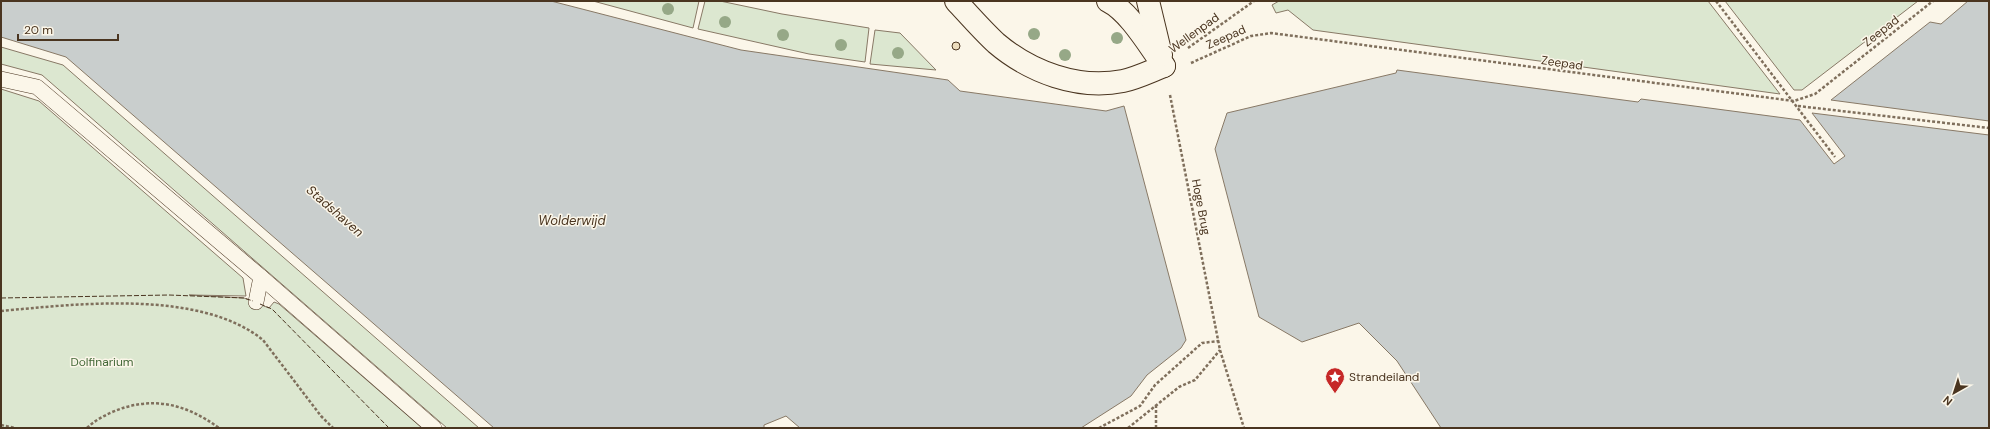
<svg xmlns="http://www.w3.org/2000/svg" width="1990" height="429" font-family="'DM Sans',sans-serif">
  <style>
    .green { fill: #dce7d0; stroke: #887966 }
    .water { fill: #c9cecd; stroke: #887966 }
    .building { fill: #ecdcbc; stroke: #4a3520 }
    .lines { fill: none; stroke-linecap: round; stroke-linejoin: round }
    .lane-casing { stroke: #4a3520; stroke-width: 16 }
    .street-casing { stroke: #4a3520; stroke-width: 24 }
    .path { stroke: #7f6f5c; stroke-width: 2.5; stroke-dasharray: 3 2; stroke-linecap: butt }
    .lane { stroke: #fbf6e9; stroke-width: 15 }
    .street { stroke: #fbf6e9; stroke-width: 22 }
    .fence { stroke: #4a3520; stroke-width: 1; stroke-dasharray: 5 2; stroke-linecap: butt }
    .tree { fill: #96a887 }
    .labels { text-anchor: middle; dominant-baseline: central; stroke-width: 3; stroke-linejoin: round; paint-order: stroke }
    .street-label { font-size: 12px; fill: #4a3520; stroke: #fbf6e9 }
    .park-label { font-size: 12px; fill: #436837; stroke: #fbf6e9 }
    .poi-label { font-size: 12px; fill: #4a3520; stroke: #fbf6e9; text-anchor: start }
    .water-label { font-size: 13px; font-style: italic; fill: #4a3520; stroke: #fbf6e9 }
  </style>
  <rect width="100%" height="100%" fill="#fbf6e9"/>
  <g class="green">
    <polygon points="593,1 699,1 693,28"/>
    <polygon points="705,1 720,1 782,14 869,28 865,62 809,54 698,29"/>
    <polygon points="1279,1 1708,1 1780,94 1313,30 1288,10 1276,13 1272,5"/>
    <polygon points="1725,1 1918,1 1802,90 1794,90"/>
    <polygon points="875,30 900,33 936,70 870,64"/>
    <polygon points="1,47 63,65 479,428 447,428 42,75 1,64"/>
    <polygon points="1,89 39,101 243,278 246,296 189,295 244,298 269,308 274,302 279,304 422,428 1,428"/>
  </g>
  <g class="water">
    <polygon points="1,1 551,1 741,50 948,80 960,91 1106,111 1124,106 1186,340 1181,348 1147,375 1131,396 1081,428 800,428 786,416 764,425 764,428 494,428 66,57 1,37"/>
    <polygon points="1968,1 1989,1 1989,121 1831,100 1930,22 1941,24"/>
    <polygon points="1397,70 1638,102 1641,99 1800,120 1834,164 1845,156 1812,113 1989,135 1989,428 1441,428 1397,361 1359,323 1302,342 1259,317 1215,149 1227,113 1396,73"/>
  </g>
  <circle class="building" cx="956" cy="46" r="4"/>
  <g class="lines">
    <g class="lane-casing">
      <g id="lane">
        <polyline points="1,79 37,87 261,277 434,428"/>
        <polyline points="256,302 261,277"/>
      </g>
    </g>
    <g class="street-casing">
      <g id="street">
        <path d="M956,1c13,14 26,29 40,42 34,29 82,47 127,38 14,-3 28,-10 41,-15"/>
        <path d="M1108,1c22,11 41,45 56,65"/>
        <polyline points="1148,1 1161,55"/>
      </g>
    </g>
    <g class="path">
      <polyline points="1716,1 1835,157"/>
      <polyline points="1188,48 1254,1"/>
      <polyline points="1191,63 1251,36 1271,33 1794,101 1815,94 1933,1"/>
      <polyline points="1170,95 1220,350 1244,428"/>
      <polyline points="1798,106 1989,128"/>
      <path d="M1,311c76,-7 199,-22 262,29l58,76 12,12"/>
      <polyline points="1,425 15,428"/>
      <path d="M87,428c7,-7 15,-11 23,-15 40,-18 75,-10 109,15"/>
      <polyline points="1099,428 1140,406 1155,385 1202,343 1219,341"/>
      <polyline points="1128,428 1179,387 1195,380 1220,350"/>
      <polyline points="1156,428 1156,405"/>
    </g>
    <use href="#lane" class="lane"/>
    <use href="#street" class="street"/>
    <g class="fence">
      <polyline points="1,298 169,295 244,298 253,301"/>
      <polyline points="260,304 272,309 389,428"/>
    </g>
  </g>
  <g class="tree">
    <circle cx="668" cy="9" r="6"/>
    <circle cx="725" cy="22" r="6"/>
    <circle cx="1034" cy="34" r="6"/>
    <circle cx="783" cy="35" r="6"/>
    <circle cx="1117" cy="38" r="6"/>
    <circle cx="841" cy="45" r="6"/>
    <circle cx="898" cy="53" r="6"/>
    <circle cx="1065" cy="55" r="6"/>
  </g>
  <defs>
    <g id="sight-pin" transform="scale(1)"><path d="M0 17L-7.5 6A9.5 9.5 0 1 1 7.5 6Z" fill="#c62828" stroke="#fbf6e9"/><path d="M0-6L1.8-2.2L6-1.7L2.9 1.2L3.7 5.4L0 3.3L-3.7 5.4L-2.9 1.2L-6-1.7L-1.8-2.2Z" fill="#fff"/></g>
  </defs>
  <g fill-rule="evenodd">
    <use href="#sight-pin" x="1335" y="377"/>
  </g>
  <g class="labels">
    <g class="street-label">
      <text transform="translate(1881 31) rotate(-38)">Zeepad</text>
      <text transform="translate(1194 33) rotate(-36)">Wellenpad</text>
      <text transform="translate(1226 37) rotate(-24)">Zeepad</text>
      <text transform="translate(1562 63) rotate(8)">Zeepad</text>
      <text transform="translate(1201 207) rotate(79)">Hoge Brug</text>
    </g>
    <g class="park-label">
      <text x="102" y="362">Dolfinarium</text>
    </g>
    <g class="poi-label">
      <text x="1349" y="377">Strandeiland</text>
    </g>
    <g class="water-label">
      <text transform="translate(335 211) rotate(41)">Stadshaven</text>
      <text x="572" y="220">Wolderwijd</text>
    </g>
  </g>
  <rect width="1990" height="429" fill="none" stroke="#4a3520" stroke-width="4"/>
  <g transform="translate(1954 393) rotate(219)" stroke="#fbf6e9" stroke-width="3" paint-order="stroke">
  <path d="M0-3L7 15L0 10L-7 15Z" fill="#4a3520"/>
  <text y="-6" font-size="11" font-weight="bold" text-anchor="middle" fill="#4a3520">N</text>
  </g>
  <path d="M18 34v6h100v-6" fill="none" stroke="#4a3520" stroke-width="2"/>
  <text x="24" y="34" font-size="12" fill="#4a3520" stroke="#fbf6e9" stroke-width="3" paint-order="stroke">20 m</text>
</svg>
